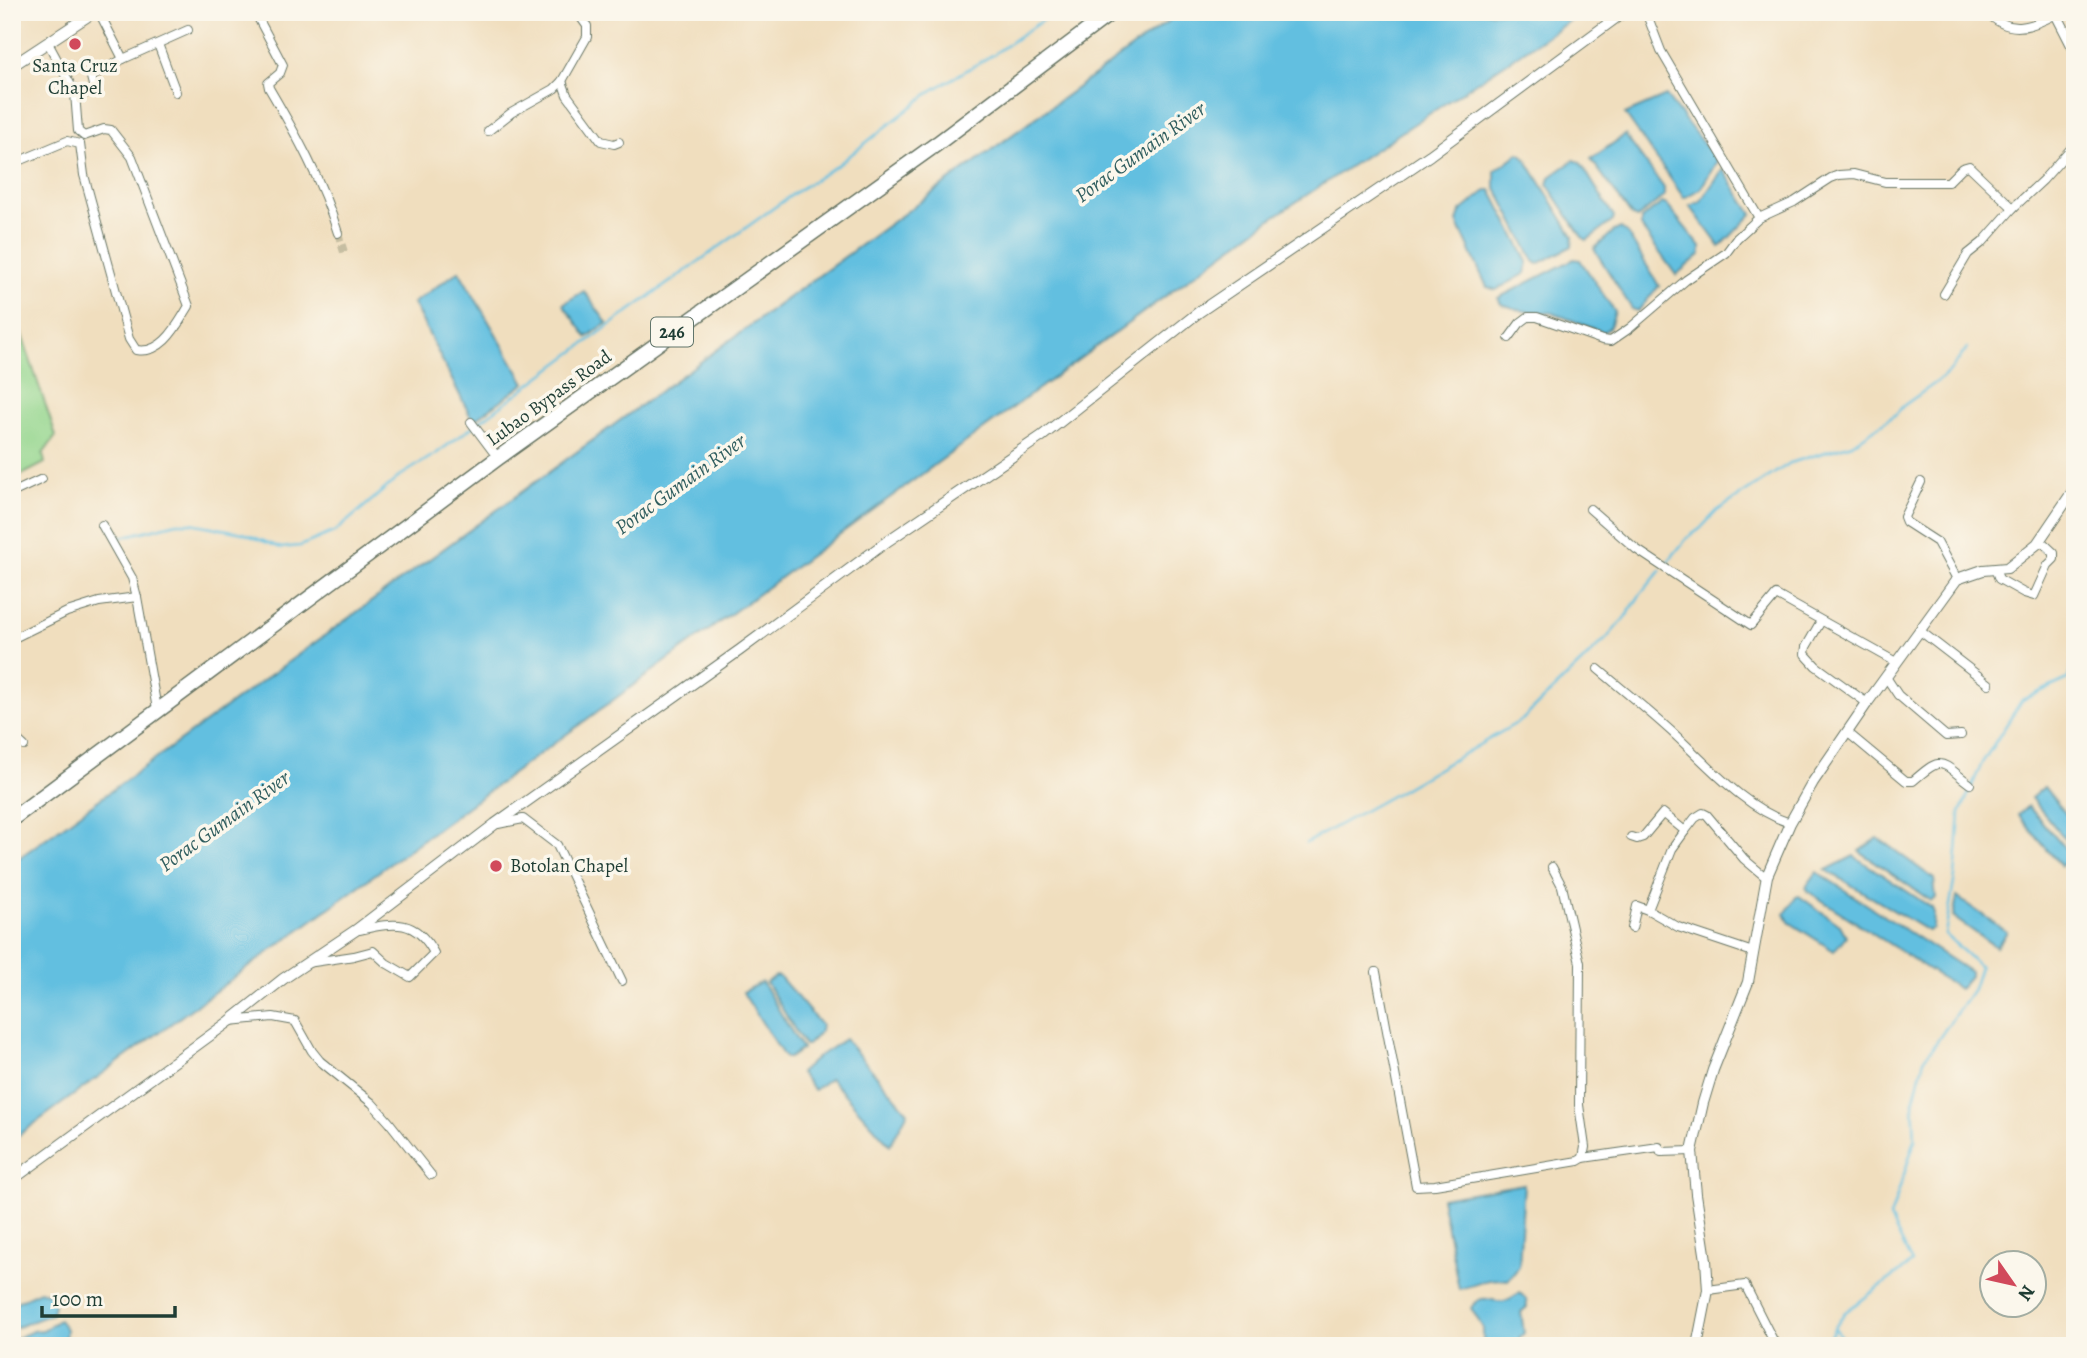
<svg xmlns="http://www.w3.org/2000/svg" width="2087" height="1358" font-family="Alegreya,serif">
  <style>
    .green { fill: #93d58c; stroke: #598960; stroke-width: 2 }
    .water { fill: #62bfe0; stroke: #407e8a; stroke-width: 2 }
    .lines { fill: none; stroke-linecap: round; stroke-linejoin: round }
    .stream { stroke: #62bfe0; stroke-width: 2.5 }
    .minor-tunnel { stroke: #c6bea2; stroke-width: 8; stroke-dasharray: 8 4; stroke-linecap: butt }
    .minor-casing { stroke: #687564; stroke-width: 10 }
    .tertiary-casing { stroke: #687564; stroke-width: 12 }
    .trunk-casing { stroke: #687564; stroke-width: 17 }
    .minor { stroke: #fff; stroke-width: 8 }
    .tertiary { stroke: #fff; stroke-width: 10 }
    .trunk { stroke: #fff; stroke-width: 14 }
    .poi-dot { fill: #d1495b; stroke: #fbf7ec; stroke-width: 2.5 }
    .labels { text-anchor: middle; dominant-baseline: central; stroke-width: 7; stroke-linejoin: round; paint-order: stroke }
    .shield { fill: #fbf7ec; stroke: #61756b; stroke-width: 2 }
    .shield-label { font-size: 18px; font-weight: bold; fill: #1f3d34 }
    .poi-label { font-size: 19px; fill: #1f3d34; stroke: #fbf7ec }
    .street-label { font-size: 19px; fill: #1f3d34; stroke: #fbf7ec }
    .water-label { font-size: 21px; font-style: italic; fill: #305e5f; stroke: #fbf7ec }
  </style>
  <rect width="100%" height="100%" fill="#fbf7ec"/>
  <filter id="ink" filterUnits="userSpaceOnUse"><feTurbulence type="fractalNoise" baseFrequency=".0143" numOctaves="2"/><feDisplacementMap in="SourceGraphic" scale="14" xChannelSelector="R" yChannelSelector="G"/><feConvolveMatrix kernelMatrix="1 2 1 2 8 2 1 2 1" color-interpolation-filters="sRGB"/></filter>
  <filter id="wash" filterUnits="userSpaceOnUse"><feTurbulence type="fractalNoise" baseFrequency=".00686" numOctaves="4" result="noise"/><feDisplacementMap in="SourceGraphic" scale="28" xChannelSelector="R" yChannelSelector="G"/><feGaussianBlur stdDeviation="1.57" result="paint"/><feColorMatrix in="noise" values="0 0 0 0 0 0 0 0 0 0 0 0 0 0 0 0 0 1.4 0 .05"/><feComposite in="paint" operator="in"/></filter>
  <g filter="url(#wash)">
    <rect width="100%" height="100%" fill="#f0debe"/>
    <polygon class="green" points="12,306 56,436 43,454 45,463 12,480"/>
    <g class="water">
      <polygon points="1181,12 1583,12 1272,218 12,1140 12,863"/>
      <polygon points="1666,96 1717,161 1701,188 1684,198 1625,114"/>
      <polygon points="1625,135 1664,188 1664,196 1637,218 1632,216 1591,159"/>
      <polygon points="1519,153 1524,156 1573,236 1572,246 1538,264 1534,261 1495,186 1495,171"/>
      <polygon points="1574,160 1580,162 1614,217 1613,221 1587,240 1582,237 1548,185 1550,177"/>
      <polygon points="1723,169 1752,214 1720,247 1690,206 1700,202"/>
      <polygon points="1487,190 1491,190 1528,262 1526,273 1496,290 1487,287 1457,222 1460,212"/>
      <polygon points="1662,203 1667,205 1701,247 1701,254 1676,275 1641,227 1641,219"/>
      <polygon points="1621,228 1628,234 1659,286 1638,311 1632,309 1594,249 1614,231"/>
      <polygon points="1574,259 1580,260 1615,312 1610,327 1603,332 1553,313 1524,311 1501,304 1498,298"/>
      <polygon points="459,271 525,383 473,421 413,303"/>
      <polygon points="584,291 607,323 587,337 563,304"/>
      <polygon points="2044,787 2075,825 2075,851 2031,798"/>
      <polygon points="2028,806 2072,856 2061,866 2018,815"/>
      <polygon points="1878,838 1934,879 1936,898 1931,901 1859,851"/>
      <polygon points="1854,856 1932,908 1934,913 1933,928 1928,931 1826,870"/>
      <polygon points="1817,872 1970,972 1970,976 1959,989 1809,892 1806,887"/>
      <polygon points="1799,896 1840,925 1846,936 1834,951 1789,922 1785,914 1796,897"/>
      <polygon points="1957,897 2007,932 1996,947 1953,917"/>
      <polygon points="776,976 780,977 821,1025 820,1032 807,1045 804,1045 766,982"/>
      <polygon points="762,982 802,1049 789,1058 785,1058 745,996 743,992"/>
      <polygon points="845,1039 908,1112 890,1145 830,1078 814,1090 800,1073 819,1056"/>
      <path d="M1524,1184l-5,83 -11,13c-25,-3 -27,5 -49,9l-18,-91z"/>
      <polygon points="40,1291 50,1294 54,1304 52,1314 12,1329 12,1304"/>
      <path d="M1520,1293l6,6 1,8 -6,5 3,21 -5,5v8h-36v-18l-12,-20c12,-17 18,-5 33,-7 5,-1 11,-6 16,-8z"/>
      <polygon points="59,1320 66,1329 65,1340 50,1346 12,1346 12,1340 33,1331 43,1330"/>
    </g>
    <g class="lines">
      <g class="stream">
        <polyline points="118,538 177,523 191,523 243,533 281,548 300,546 336,531 400,476 437,453 610,325 800,189 839,164 933,90 994,54 1054,12"/>
        <polyline points="1666,564 1687,538 1700,529 1717,511 1790,463 1852,444 1896,414 1903,406 1941,379 1952,369 1967,348"/>
        <polyline points="1306,843 1391,796 1522,720 1607,638 1627,615 1640,595 1661,570"/>
        <polyline points="1835,1328 1847,1346"/>
        <polyline points="1824,1346 1844,1313 1912,1263 1890,1218 1915,1140 1913,1102 1924,1060 1973,989 1980,967 1945,934 1955,876 1960,813 1982,763 2022,700 2068,679 2075,656"/>
      </g>
    </g>
  </g>
  <g filter="url(#ink)">
    <g class="lines">
      <polyline class="minor-tunnel" points="338,233 344,252"/>
      <g class="minor-casing">
        <g id="minor">
          <polyline points="99,12 123,59"/>
          <path d="M255,12l28,53 -3,8 -12,10 1,5c27,46 53,93 69,145"/>
          <polyline points="1646,12 1661,51 1759,218"/>
          <polyline points="1942,12 1951,12"/>
          <path d="M1987,12c21,23 44,16 69,2"/>
          <polyline points="158,44 176,92"/>
          <polyline points="562,81 567,95 601,141 614,144 619,142"/>
          <polyline points="76,98 94,89 91,77 123,59 188,30"/>
          <polyline points="488,131 511,113 554,89 562,81 587,37 587,26 577,12"/>
          <path d="M12,164l55,-23 13,3 4,31 45,164 7,11c27,5 41,-25 53,-44l-57,-149 -21,-27 -7,-1 -20,7 -6,-5 -3,-38 -27,-50"/>
          <polyline points="1944,294 1968,254 1983,242 2013,208"/>
          <polyline points="1509,338 1520,323 1528,317 1537,317 1602,340 1611,341 1630,328 1686,280 1726,253 1737,238 1759,218 1794,202 1831,178 1839,175 1854,174 1885,182 1948,182 1962,168 1969,166 2013,208 2043,180 2075,144"/>
          <polyline points="471,422 498,458"/>
          <polyline points="1921,482 1904,517 1906,522 1937,542 1957,579"/>
          <polyline points="12,493 42,479"/>
          <polyline points="1590,509 1636,549 1751,625 1776,595 1896,662"/>
          <polyline points="102,525 132,578 137,597 157,709"/>
          <polyline points="1995,569 1999,579 2024,593 2034,596 2048,565 2054,559 2054,553 2040,540"/>
          <polyline points="1821,621 1806,647 1805,654 1816,666 1867,703"/>
          <polyline points="1919,630 1989,684"/>
          <polyline points="12,639 67,612 99,602 137,597"/>
          <path d="M1598,669c25,21 50,41 74,63 34,31 73,77 118,91"/>
          <polyline points="1886,677 1898,695 1946,736 1961,735"/>
          <path d="M1847,732l59,49h7c30,-26 26,-20 57,3"/>
          <polyline points="12,735 24,746"/>
          <polyline points="498,824 523,819 557,845 622,981"/>
          <polyline points="1685,831 1672,849 1648,910 1678,927 1753,952"/>
          <polyline points="1631,837 1637,839 1643,837 1663,813 1685,831 1695,818 1703,813 1707,815 1744,859 1763,875 1767,876"/>
          <polyline points="1552,867 1562,886 1580,963 1579,1105 1585,1147 1583,1158 1659,1147 1661,1152 1692,1151"/>
          <polyline points="1632,928 1637,906 1648,910"/>
          <path d="M307,963l47,-7 19,-5 13,12 24,14 24,-24c-19,-36 -41,-30 -75,-23"/>
          <polyline points="1376,972 1416,1186 1435,1185 1578,1161 1583,1158"/>
          <polyline points="230,1021 273,1017 295,1021 312,1051 320,1061 372,1103 389,1122 431,1175"/>
          <polyline points="1708,1290 1745,1285 1776,1346"/>
        </g>
      </g>
      <g class="tertiary-casing">
        <g id="tertiary">
          <polyline points="2055,12 2075,51"/>
          <polyline points="12,66 94,12"/>
          <polyline points="12,1180 230,1021 283,979 356,930 495,824 740,650 889,540 1042,436 1199,312 1430,155 1624,12"/>
          <polyline points="1697,1346 1708,1290 1706,1260 1696,1194 1692,1151 1703,1103 1713,1070 1748,982 1767,876 1790,823 1813,782 1867,703 1957,579 1983,570 2007,568 2037,544 2075,488"/>
        </g>
      </g>
      <g class="trunk-casing">
        <polyline id="trunk" points="12,819 498,458 938,143 1112,12"/>
      </g>
      <use href="#minor" class="minor"/>
      <use href="#tertiary" class="tertiary"/>
      <use href="#trunk" class="trunk"/>
    </g>
  </g>
  <g class="poi-dot">
    <circle cx="75" cy="44" r="7"/>
    <circle cx="496" cy="866" r="7"/>
  </g>
  <g class="labels">
    <rect class="shield" x="651" y="317.5" width="42" height="29" rx="5"/>
    <g class="shield-label">
      <text x="672" y="332">246</text>
    </g>
    <g class="poi-label">
      <text x="75" y="66">Santa Cruz<tspan x="75" dy="22">Chapel</tspan></text>
      <text x="510" y="866" text-anchor="start">Botolan Chapel</text>
    </g>
    <g class="street-label">
      <text transform="translate(549 398) rotate(-36)">Lubao Bypass Road</text>
    </g>
    <g class="water-label">
      <text transform="translate(1140 152) rotate(-36)">Porac Gumain River</text>
      <text transform="translate(680 484) rotate(-36)">Porac Gumain River</text>
      <text transform="translate(224 821) rotate(-36)">Porac Gumain River</text>
    </g>
  </g>
  <rect width="2087" height="1358" fill="none" stroke="#fbf7ec" stroke-width="42"/>
  <g transform="translate(2013 1284) rotate(124)"><circle r="33" fill="#fbf7ec" stroke="#a3ada2" stroke-width="2"/>
  <path d="M0-5L12 26L0 18L-12 26Z" fill="#d1495b"/>
  <text y="-10" font-size="19" font-weight="bold" text-anchor="middle" fill="#1f3d34">N</text>
  </g>
  <path d="M42 1306v10h133v-10" fill="none" stroke="#1f3d34" stroke-width="3.5"/>
  <text x="52" y="1306" font-size="21" fill="#1f3d34" stroke="#fbf7ec" stroke-width="5" paint-order="stroke">100 m</text>
</svg>
